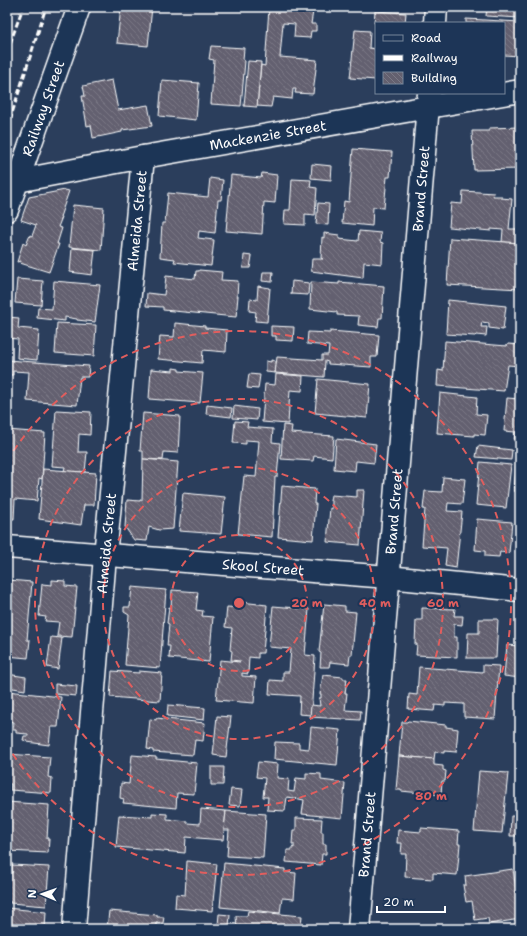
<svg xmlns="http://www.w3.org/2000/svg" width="527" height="936" font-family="'Shantell Sans',sans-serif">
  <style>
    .building { fill: url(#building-back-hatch); stroke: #fff }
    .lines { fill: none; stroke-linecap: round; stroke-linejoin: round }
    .minor-casing { stroke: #fff; stroke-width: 25 }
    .minor { stroke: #1d3557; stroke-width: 22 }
    .rail { stroke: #fff; stroke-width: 3; stroke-dasharray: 6 3; stroke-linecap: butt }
    .ring { fill: none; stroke: #e05e5e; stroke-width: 2; stroke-dasharray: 7 5 }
    .labels { text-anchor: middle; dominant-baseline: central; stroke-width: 4; stroke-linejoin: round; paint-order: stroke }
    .street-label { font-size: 14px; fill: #fff; stroke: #1d3557 }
    .centre { fill: #e05e5e; stroke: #1d3557; stroke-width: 2 }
    .ring-label { font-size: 12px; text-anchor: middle; font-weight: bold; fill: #e05e5e; stroke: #1d3557; stroke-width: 4; stroke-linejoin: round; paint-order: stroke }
  </style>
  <defs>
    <pattern id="building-back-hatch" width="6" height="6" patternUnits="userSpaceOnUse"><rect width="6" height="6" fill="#63606f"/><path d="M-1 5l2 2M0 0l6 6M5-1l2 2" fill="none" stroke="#7a7885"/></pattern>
  </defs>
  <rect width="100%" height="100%" fill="#2b3e5c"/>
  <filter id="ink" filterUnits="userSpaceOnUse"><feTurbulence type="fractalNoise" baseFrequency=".025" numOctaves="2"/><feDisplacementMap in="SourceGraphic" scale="8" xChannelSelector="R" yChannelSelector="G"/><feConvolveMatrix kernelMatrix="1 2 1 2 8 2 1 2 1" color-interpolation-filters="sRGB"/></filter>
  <g filter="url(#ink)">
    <g class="building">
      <polygon points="121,7 152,7 148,46 117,43"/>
      <polygon points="487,7 520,7 520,18 486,16"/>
      <polygon points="269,8 313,11 311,24 316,24 316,31 311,31 310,38 294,37 295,24 283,23 280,57 317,60 313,94 295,93 296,89 293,89 292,99 273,97 271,107 257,106 261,65 265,66"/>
      <polygon points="375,11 406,13 405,23 374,23"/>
      <polygon points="466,19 520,22 520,56 504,55 504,23 466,23"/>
      <polygon points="355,30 370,31 369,48 376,49 376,80 350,78"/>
      <polygon points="211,46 244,48 243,60 245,61 241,106 211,104 214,60 209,59"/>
      <polygon points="248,61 261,62 257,107 244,106"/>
      <polygon points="112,80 118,110 148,105 152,126 122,130 122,132 93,138 91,125 87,126 82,96 85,96 83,86"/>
      <polygon points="162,80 199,83 196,120 159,116"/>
      <polygon points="520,127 520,169 474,170 472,131 489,131 489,128"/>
      <polygon points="353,149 392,152 390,177 387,177 384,208 373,207 372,226 342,223 344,201 349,202"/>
      <polygon points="312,164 332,166 331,180 311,178"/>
      <polygon points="262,173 277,175 275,203 264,202 262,234 226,231 231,175 261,178"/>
      <polygon points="210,178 223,180 221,200 218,200 215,233 199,231 198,238 214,240 211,266 174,262 175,259 160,257 162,223 165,223 168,193 208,197"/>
      <polygon points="292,179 311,180 310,187 317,188 315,215 305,214 305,225 284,224 285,210 290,210"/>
      <polygon points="65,190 69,191 60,217 62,217 58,227 62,228 57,244 59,244 49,272 20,263 21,261 17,262 23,243 26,245 30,235 32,236 36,225 21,220 29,197"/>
      <polygon points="463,191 494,193 493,196 501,196 501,198 512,199 509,229 520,229 520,243 502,242 503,230 491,229 491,231 449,227 451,203 462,204"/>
      <polygon points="318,203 329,204 328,225 316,224"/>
      <polygon points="73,205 104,208 101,250 69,247"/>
      <polygon points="359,231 381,233 380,242 383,243 382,264 364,262 363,278 311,271 312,259 323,259 321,258 322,237 324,238 324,233 339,235 339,239 358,241"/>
      <polygon points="450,238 520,243 520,289 447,285"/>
      <polygon points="72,248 95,250 92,275 70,272"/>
      <polygon points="244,255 252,256 250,268 243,268"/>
      <polygon points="199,270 222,272 221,280 238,281 237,296 238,296 236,317 163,310 163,307 146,306 147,293 164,295 166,276 195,279 196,271 199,271"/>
      <polygon points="263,272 273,272 272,282 262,281"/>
      <polygon points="17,279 43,281 41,305 15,303"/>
      <polygon points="54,281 100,285 95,322 77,320 77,319 65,317 65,321 37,318 38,308 52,309"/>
      <polygon points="292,281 309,283 308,295 291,294"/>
      <polygon points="311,282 339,284 339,282 384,286 382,318 379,318 378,327 358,325 359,316 337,315 337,312 310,309"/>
      <polygon points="258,286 270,288 267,322 255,321 256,312 249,311 250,299 257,300"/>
      <polygon points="448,300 506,306 503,330 489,328 489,323 482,322 481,327 487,327 486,336 476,335 475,336 446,334"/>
      <polygon points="7,317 19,318 18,328 39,330 37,360 17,358 18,339 7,338"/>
      <polygon points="57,323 96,325 94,356 55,353"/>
      <polygon points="175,323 205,326 205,328 227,330 226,352 203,350 202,363 158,359 160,336 174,337"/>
      <polygon points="271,326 294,327 293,341 276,340 276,336 271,336"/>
      <polygon points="330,331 379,335 377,357 371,357 371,367 328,364 328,362 325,361 324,377 275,373 277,357 322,360 322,355 328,355 329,346 307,344 308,332 330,333"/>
      <polygon points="445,341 507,346 508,344 520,345 520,366 508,365 504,391 437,386 438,370 443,371"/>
      <polygon points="7,360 89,366 88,377 80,377 77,405 27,401 29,372 13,371 13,375 7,375"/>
      <polygon points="271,360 275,361 275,373 266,372 266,361 271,362"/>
      <polygon points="173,368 179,369 179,371 203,373 200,403 149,399 151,369 173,371"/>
      <polygon points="249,374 260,375 258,389 247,388"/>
      <polygon points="276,374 303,376 302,391 290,390 288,424 262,422 265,384 275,385"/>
      <polygon points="318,379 370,384 367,418 315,413"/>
      <polygon points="440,393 477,397 476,414 487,415 485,435 474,434 474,436 437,433"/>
      <polygon points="507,398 520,399 520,441 514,441 515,432 504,431"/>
      <polygon points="207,405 232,408 231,417 206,414"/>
      <polygon points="234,406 258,409 257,420 233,418"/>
      <polygon points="56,410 91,412 90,435 79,434 78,452 87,452 85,472 64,471 65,467 52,466"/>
      <polygon points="143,413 180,416 178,453 164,452 163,460 143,459 143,451 140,451"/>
      <polygon points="235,421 248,422 247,427 273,429 272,442 280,443 277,477 275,477 272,537 238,534 244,476 256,477 259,441 246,440 246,444 233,443"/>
      <polygon points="283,425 292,426 291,433 334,436 332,458 314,456 313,461 281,459"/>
      <polygon points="7,430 45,433 42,479 39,478 37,501 15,499 14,519 7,519"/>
      <polygon points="336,439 376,444 374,463 356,461 355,471 334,469"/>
      <polygon points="478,446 512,450 511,460 476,457"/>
      <polygon points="518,446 520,446 520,492 514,491"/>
      <polygon points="143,459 178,462 173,529 159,530 149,527 147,541 134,540 125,527 127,500 140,501 140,500 142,500"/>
      <polygon points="480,462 511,465 506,508 476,505"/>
      <polygon points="43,469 96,473 94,505 84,505 81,525 39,519"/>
      <polygon points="443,477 465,479 462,504 448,503 447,511 462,512 456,568 445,566 447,548 422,546 425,509 423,509 425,491 442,492"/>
      <polygon points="282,486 315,489 314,504 316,504 313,540 278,537"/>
      <polygon points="357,490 364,490 360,545 327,542 330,508 332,509 332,501 330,501 331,495 357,497"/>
      <polygon points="183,493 225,497 221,534 179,531"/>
      <polygon points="520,514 520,554 516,553"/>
      <polygon points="477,519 512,522 509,553 500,552 499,557 485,556 485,551 475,550"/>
      <polygon points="9,580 32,582 27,640 30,640 28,658 7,656 7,599"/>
      <polygon points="52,580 65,581 65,586 77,587 72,637 57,636 59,622 45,621 46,617 39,616 42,584 52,585"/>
      <polygon points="132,587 166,590 160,668 125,665 129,615 124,612 124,607 130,607"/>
      <polygon points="172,590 198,592 196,610 203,611 202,616 213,617 209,662 169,658 170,646 167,646 169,624 167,623 169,607 171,608"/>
      <polygon points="241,602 267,605 263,653 258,653 258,658 249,657 248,674 242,673 242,676 256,677 254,703 216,700 220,660 240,662 240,661 231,660 232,651 230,650 232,628 225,627 227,607 241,608"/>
      <polygon points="324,604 345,606 345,611 356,612 352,655 350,655 349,664 330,662 329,667 320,667 321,653 319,652"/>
      <polygon points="273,606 309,609 305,655 315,656 311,715 299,714 300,696 269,694 270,680 283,681 283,672 289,672 291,649 269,647"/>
      <polygon points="422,608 455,609 454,616 463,616 462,625 454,624 454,637 457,637 457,657 416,655 417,644 415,644 416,620 422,620"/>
      <polygon points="479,619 498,619 496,658 467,658 468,633 479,633"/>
      <polygon points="51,637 62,638 58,669 47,667"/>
      <polygon points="507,645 520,646 520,678 504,676"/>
      <polygon points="483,665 499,666 495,719 464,717 464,704 445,703 445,706 435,705 434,711 408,709 409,694 417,695 419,667 483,672"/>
      <polygon points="112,671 139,673 139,671 162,673 160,701 110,697"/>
      <polygon points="7,674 26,677 25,690 7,687"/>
      <polygon points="323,675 343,677 343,679 347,679 345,693 347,693 345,710 361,711 360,720 310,717 311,705 320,706 319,698 321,698 321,694 320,694"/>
      <polygon points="55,684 77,686 76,696 55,694"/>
      <polygon points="7,691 61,697 58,727 51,727 49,745 27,742 27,741 23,740 24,736 28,736 28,734 16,733 16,730 13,730 14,722 7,721"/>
      <polygon points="168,705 205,708 204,720 167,716"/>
      <polygon points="217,716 231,717 226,757 213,755"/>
      <polygon points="156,718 205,723 203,741 195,740 193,755 153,752 153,750 147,749 150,719 156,720"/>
      <polygon points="517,718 520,718 520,731 516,731"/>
      <polygon points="408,721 446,725 446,727 458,729 456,752 444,751 444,753 435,752 434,759 399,756 402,722 407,722"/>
      <polygon points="311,727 340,730 337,765 274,759 275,742 299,743 299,748 309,749"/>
      <polygon points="7,754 50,757 48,777 52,778 51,793 10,790 11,784 7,784"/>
      <polygon points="132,755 156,757 156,759 197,763 194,794 177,793 176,808 123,803 124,799 120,798 121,783 129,784"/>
      <polygon points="399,756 434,759 434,765 443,766 443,770 446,771 445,781 442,781 441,795 401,791 401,790 396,790"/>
      <polygon points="258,762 278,764 277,778 289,779 288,791 294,792 296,778 306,779 306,773 321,774 321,780 345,783 342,818 302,814 304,800 294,798 287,797 285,811 267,810 268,797 263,797 265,778 256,777"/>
      <polygon points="211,767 224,767 223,785 211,785"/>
      <polygon points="479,771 508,773 502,833 474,831"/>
      <polygon points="231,789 242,790 240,806 229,805"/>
      <polygon points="7,802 49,805 47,839 49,839 48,853 7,851"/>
      <polygon points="201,809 226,811 223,840 186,837 185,853 116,847 119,815 152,817 152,813 167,814 167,819 187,821 187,823 200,824"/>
      <polygon points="226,811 266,814 263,858 227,856 229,830 224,830"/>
      <polygon points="511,816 520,816 520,836 510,836"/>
      <polygon points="296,818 322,819 321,832 323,832 323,844 326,844 326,854 322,854 321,865 286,862 287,850 292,850 292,847 294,848 294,844 292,844 293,830 296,830"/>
      <polygon points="421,828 459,831 458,844 460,844 457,875 433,873 433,879 405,877 406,854 401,854 402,843 397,843 398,830 421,832"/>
      <polygon points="187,861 217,864 212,911 175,908 176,894 185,895"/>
      <polygon points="224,863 285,869 285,872 296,873 294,899 282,898 280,913 220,907"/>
      <polygon points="12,865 49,867 46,906 10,903 10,901 7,901 7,873 12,873"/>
      <polygon points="513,869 520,919 489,924 488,918 475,920 472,901 466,902 463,885 466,885 465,876"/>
      <polygon points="7,908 46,912 45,929 7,929"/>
      <polygon points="109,911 157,915 157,917 164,917 163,923 156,923 156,929 107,929"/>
      <polygon points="248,911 302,916 301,925 319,927 319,929 237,929 236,916 247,916"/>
      <polygon points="219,914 230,915 229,926 218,925"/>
    </g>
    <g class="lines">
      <g class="minor-casing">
        <g id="minor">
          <polyline points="435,23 436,7"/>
          <path id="s1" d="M17,181l126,-24 377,-66"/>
          <path id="s2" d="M7,210l72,-203"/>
          <path id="s3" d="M7,547l381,30 132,13"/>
          <path id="s4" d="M74,929l31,-373 38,-399"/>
          <path id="s5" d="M359,929l70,-836"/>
        </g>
      </g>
      <use href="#minor" class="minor"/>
      <g class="rail">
        <polyline points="7,8 7,7"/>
        <polyline points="7,52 23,7"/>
        <polyline points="7,129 46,7"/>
      </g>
    </g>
  </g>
  <g class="ring">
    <circle cx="239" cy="603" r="68"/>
    <circle cx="239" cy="603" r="136"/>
    <circle cx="239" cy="603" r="204"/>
    <path d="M7 461A272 272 0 1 1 7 745"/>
  </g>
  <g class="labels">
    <g class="street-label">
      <text stroke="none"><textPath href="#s2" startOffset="108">Railway Street</textPath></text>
      <text stroke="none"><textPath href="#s1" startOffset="255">Mackenzie Street</textPath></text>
      <text stroke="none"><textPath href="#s5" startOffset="743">Brand Street</textPath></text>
      <text stroke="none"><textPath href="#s4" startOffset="711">Almeida Street</textPath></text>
      <text stroke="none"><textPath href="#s5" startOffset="419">Brand Street</textPath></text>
      <text stroke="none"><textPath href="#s4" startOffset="387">Almeida Street</textPath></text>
      <text stroke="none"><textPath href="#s3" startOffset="257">Skool Street</textPath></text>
      <text stroke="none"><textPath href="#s5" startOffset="95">Brand Street</textPath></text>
    </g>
  </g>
  <circle cx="239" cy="603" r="6" class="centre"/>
  <g class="ring-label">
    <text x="307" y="607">20 m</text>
    <text x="375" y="607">40 m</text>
    <text x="443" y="607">60 m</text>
    <text x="431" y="800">80 m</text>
  </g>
  <rect width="527" height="936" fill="none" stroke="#1d3557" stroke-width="24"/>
  <rect x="12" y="12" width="503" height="912" fill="none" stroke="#fff" stroke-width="1.5" filter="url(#ink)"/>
  <rect x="375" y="22" width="130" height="72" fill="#1d3557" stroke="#77869a"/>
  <rect x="383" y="35" width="20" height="6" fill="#1d3557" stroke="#77869a"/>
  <text x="411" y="42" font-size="12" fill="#ffffff">Road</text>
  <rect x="383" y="55" width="20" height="6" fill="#ffffff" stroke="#77869a"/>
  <text x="411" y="62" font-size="12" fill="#ffffff">Railway</text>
  <rect x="383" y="72" width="20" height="12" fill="url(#building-back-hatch)" stroke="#77869a"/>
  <text x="411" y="82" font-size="12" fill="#ffffff">Building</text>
  <g transform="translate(42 894) rotate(272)" stroke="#1d3557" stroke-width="3" paint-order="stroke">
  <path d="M0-3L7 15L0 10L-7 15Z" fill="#ffffff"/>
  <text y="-6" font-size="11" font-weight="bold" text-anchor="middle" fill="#ffffff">N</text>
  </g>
  <path d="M377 906v6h68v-6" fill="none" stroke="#ffffff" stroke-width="2"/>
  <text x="383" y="906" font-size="12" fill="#ffffff" stroke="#1d3557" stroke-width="3" paint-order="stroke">20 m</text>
</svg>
